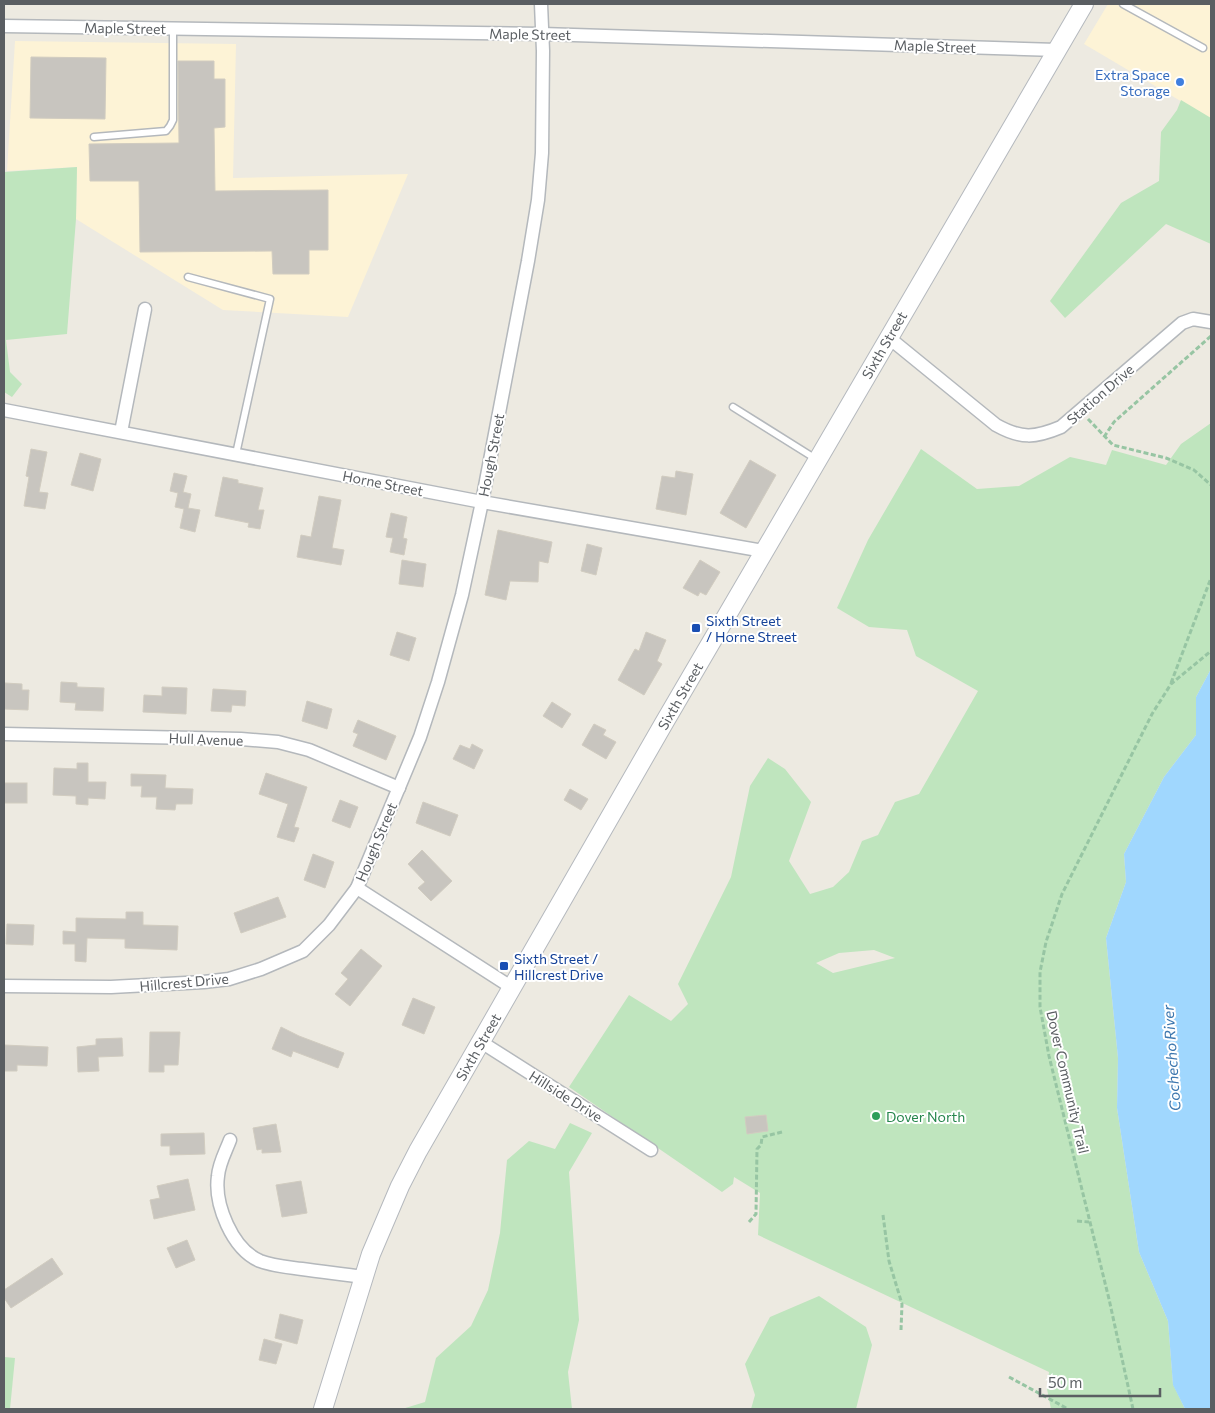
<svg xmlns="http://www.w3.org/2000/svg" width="1215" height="1413" font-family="Commissioner,sans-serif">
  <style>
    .commercial { fill: #fdf3d6 }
    .green { fill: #bfe5be; fill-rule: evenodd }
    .water { fill: #a0d7fe }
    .building { fill: #c8c5bf; stroke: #d1ccc0 }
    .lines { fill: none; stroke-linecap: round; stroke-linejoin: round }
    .lane-casing { stroke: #b4b8bc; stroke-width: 9 }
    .street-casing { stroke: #b4b8bc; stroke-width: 15 }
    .secondary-casing { stroke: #b5b9be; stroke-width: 20 }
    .path { stroke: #97c5a3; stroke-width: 3; stroke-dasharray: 5 2.5; stroke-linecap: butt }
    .lane { stroke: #fff; stroke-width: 6 }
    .street { stroke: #fff; stroke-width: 12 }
    .secondary { stroke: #fff; stroke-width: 18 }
    .shop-dot { fill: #3f7fe0; stroke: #fff; stroke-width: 2 }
    .transit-dot { fill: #1a4fb4; stroke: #fff; stroke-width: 2 }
    .leisure-dot { fill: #2e9e5b; stroke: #fff; stroke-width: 2 }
    .labels { text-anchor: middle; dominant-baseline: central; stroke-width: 4; stroke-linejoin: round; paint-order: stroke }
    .street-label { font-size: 14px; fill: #5a5e62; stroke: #fff }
    .shop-label { font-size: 14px; fill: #366cbe; stroke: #fff; text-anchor: end }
    .transit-label { font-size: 14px; fill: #164399; stroke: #fff; text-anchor: start }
    .leisure-label { font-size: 14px; fill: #27864d; stroke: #fff; text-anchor: start }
    .water-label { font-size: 15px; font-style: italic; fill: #3e78af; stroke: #fff }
  </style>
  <rect width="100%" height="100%" fill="#edeae1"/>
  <g class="commercial">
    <polygon points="1108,4 1211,4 1211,119 1084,44"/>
    <polygon points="15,41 236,44 233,178 408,174 348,317 223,310 76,219 77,167 7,171"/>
  </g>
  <g class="green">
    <polygon points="1181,100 1211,118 1211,244 1166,224 1065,318 1050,301 1121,203 1159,181 1161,132 1177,110"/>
    <polygon points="77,167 76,219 67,334 6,340 10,372 22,384 12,397 4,392 4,172"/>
    <path d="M1211,423v246l-15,28v38l-32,42 -40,77 2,28 -20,56 12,120 -1,50 22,144 29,69 5,63 12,25h-134l-4,-20 2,-17 -291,-137 2,-42 -26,-16 -1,7 -11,8 -153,-105 60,-92 42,26 17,-17 -10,-20 53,-107 19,-91 18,-28 17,11 26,33 -22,59 21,33 23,-7 16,-15 13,-31 16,-6 17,-33 24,-8 59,-103 -62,-35 -9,-26 -38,-3 -32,-19 31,-68 53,-91 56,40 42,-3 51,-29 36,8 6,-15 54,15 15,-21zM874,950l21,8 -62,15 -17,-10 23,-10z"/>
    <polygon points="570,1123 592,1133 569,1172 579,1320 568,1372 572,1409 402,1409 425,1402 436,1358 471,1326 488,1290 500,1233 507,1160 529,1141 555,1149"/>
    <polygon points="819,1296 866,1327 872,1345 856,1409 751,1409 755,1395 745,1364 770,1317"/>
    <polygon points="4,1357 15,1358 10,1409 4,1409"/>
  </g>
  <polygon class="water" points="1211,669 1211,1409 1185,1409 1173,1385 1168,1321 1139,1252 1117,1108 1118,1058 1106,938 1126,882 1124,854 1164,777 1196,735 1196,697"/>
  <g class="building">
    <polygon points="31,57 106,58 105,119 30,118"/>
    <polygon points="178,61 214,61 214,79 225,79 225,127 214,128 215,191 328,190 328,250 309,250 309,274 273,274 272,251 140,252 139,181 90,181 89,144 179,143"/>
    <polygon points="31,449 47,452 39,492 48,493 45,509 24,506 29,477 26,476"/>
    <polygon points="80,453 101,459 93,491 71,485"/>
    <polygon points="750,460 776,475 746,528 720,513"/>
    <polygon points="676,471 693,474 686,515 656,509 662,476 675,478"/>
    <polygon points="174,473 187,476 183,492 191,494 188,508 200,510 195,532 180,528 184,509 175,507 178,493 170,491"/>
    <polygon points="223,477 238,480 238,483 263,488 258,510 264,510 260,529 248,527 249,523 215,516"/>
    <polygon points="319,496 341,500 332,548 344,550 341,565 297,557 301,535 311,537"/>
    <polygon points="391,513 407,517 403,538 407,539 404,555 390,552 393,538 386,537"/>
    <polygon points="498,530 552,542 548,563 539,561 538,582 510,581 506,600 485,595"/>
    <polygon points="587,544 602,548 596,575 581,571"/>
    <polygon points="402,560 426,564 423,587 399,584"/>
    <polygon points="700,560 720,572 706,595 700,592 698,596 683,588"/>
    <polygon points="397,632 416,638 409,661 390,655"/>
    <polygon points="646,632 666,640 657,661 662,664 644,695 618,680 635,649 639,651"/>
    <polygon points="61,682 77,683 77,687 104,688 103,711 75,710 76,703 60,702"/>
    <polygon points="5,683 22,684 22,690 29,690 28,710 4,709"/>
    <polygon points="162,687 187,688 186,714 143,712 144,695 162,696"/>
    <polygon points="213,689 246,691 245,706 232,705 231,712 211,711"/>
    <polygon points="307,701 332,709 327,729 302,721"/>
    <polygon points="552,702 571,714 562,728 543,716"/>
    <polygon points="358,720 396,736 386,760 353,746 358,734 353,732"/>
    <polygon points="594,724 606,730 603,735 616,742 606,759 582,745"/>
    <polygon points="472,744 483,750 474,769 453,759 460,745 470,749"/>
    <polygon points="77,763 88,763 88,782 106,782 105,799 88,798 88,805 76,804 76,796 53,795 54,768 77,769"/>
    <polygon points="266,773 307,787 294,827 299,828 294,842 277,837 288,804 259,794"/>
    <polygon points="131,774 166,775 165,788 193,789 192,804 176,804 175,810 156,809 157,797 141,797 142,786 131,786"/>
    <rect x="4" y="783" width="23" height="20"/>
    <polygon points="570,789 588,799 581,810 564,800"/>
    <polygon points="340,800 358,807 350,828 332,821"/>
    <polygon points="423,802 458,815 450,836 416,823"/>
    <polygon points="422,850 452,881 431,901 418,888 425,882 408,864"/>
    <polygon points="313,854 334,862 325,888 304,880"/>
    <polygon points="278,897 286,917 241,933 234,913"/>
    <polygon points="126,912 143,912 143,925 178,926 177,950 125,948 125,939 87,938 86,962 75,961 75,944 63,944 63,931 76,932 76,918 126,919"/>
    <polygon points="7,924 34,925 33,945 6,944"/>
    <polygon points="361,949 382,966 350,1006 335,994 348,979 341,973"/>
    <polygon points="413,998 435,1007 424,1034 402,1025"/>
    <polygon points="281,1027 299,1036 344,1053 338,1068 293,1051 291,1057 272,1049"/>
    <polygon points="150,1032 180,1032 178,1065 164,1065 164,1072 149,1072"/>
    <polygon points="122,1038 123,1056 98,1057 99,1071 78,1072 77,1047 96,1045 96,1039"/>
    <polygon points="4,1045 48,1047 47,1066 17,1065 17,1071 4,1071"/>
    <polygon points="766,1115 768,1131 747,1134 745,1117"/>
    <polygon points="276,1124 281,1152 262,1153 262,1149 257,1150 253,1128"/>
    <polygon points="204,1133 205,1154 170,1155 170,1146 161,1146 161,1134"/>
    <polygon points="188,1179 195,1210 154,1219 150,1200 160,1198 157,1186"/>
    <polygon points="301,1181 307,1213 282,1217 276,1185"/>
    <polygon points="187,1240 195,1260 176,1268 167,1248"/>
    <polygon points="52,1258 63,1274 11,1308 4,1298 4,1290"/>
    <polygon points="280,1314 303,1320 297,1344 275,1338"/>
    <polygon points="264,1339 282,1344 276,1364 259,1360"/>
  </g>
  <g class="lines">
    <g class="lane-casing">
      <g id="lane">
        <polyline points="1123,4 1203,48"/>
        <polyline points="94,137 166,131 170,126 173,120 173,29"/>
        <polyline points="188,277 270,299 236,454"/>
        <polyline points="733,407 816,459"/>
      </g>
    </g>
    <g class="street-casing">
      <g id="street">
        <polyline points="4,26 542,34 1057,50"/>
        <path d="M888,337l108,88c25,14 39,13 65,2l121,-104 11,-4 18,3"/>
        <polyline points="4,410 482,502 764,551"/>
        <polyline points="121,432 145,309"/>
        <polyline points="4,734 241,739 278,742 309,750 399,788"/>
        <polyline points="357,888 511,987"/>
        <polyline points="4,986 111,987 204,982 229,979 261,969 303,951 329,925 357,888 420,737 438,682 462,595 482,502 528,261 538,200 542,153 543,51 541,4"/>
        <polyline points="481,1042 651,1150"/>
        <path d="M230,1140c-4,11 -11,23 -12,36 -4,28 14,73 42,85 13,5 28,6 42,8 20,3 41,5 61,8"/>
      </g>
    </g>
    <g class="secondary-casing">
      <polyline id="secondary" points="323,1409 371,1254 400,1186 418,1151 664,723 1084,4"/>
    </g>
    <g class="path">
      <polyline points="1088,419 1113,445 1166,458 1194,470 1211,485"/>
      <polyline points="1104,437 1114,422 1211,336"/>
      <polyline points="1171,683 1211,578"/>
      <polyline points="883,1215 889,1261 902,1304 901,1330"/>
      <polyline points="1077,1221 1089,1222"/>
      <polyline points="749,1222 756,1214 757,1149 761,1145 762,1137 782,1132"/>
      <polyline points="1009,1377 1068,1409"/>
      <polyline points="1133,1409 1109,1299 1049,1056 1040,1007 1040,972 1046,942 1062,894 1152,714 1171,684 1211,651"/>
    </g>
    <use href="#lane" class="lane"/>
    <use href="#street" class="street"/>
    <use href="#secondary" class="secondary"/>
  </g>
  <circle class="shop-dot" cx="1180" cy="82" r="5"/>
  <g class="transit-dot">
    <rect x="691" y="623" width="10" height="10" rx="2.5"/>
    <rect x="499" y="961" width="10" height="10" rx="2.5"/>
  </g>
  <circle class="leisure-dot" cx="876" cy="1116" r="5"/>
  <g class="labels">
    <g class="street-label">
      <text transform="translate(125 28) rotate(1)">Maple Street</text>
      <text transform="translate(530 34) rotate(1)">Maple Street</text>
      <text transform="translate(935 46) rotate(2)">Maple Street</text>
      <text transform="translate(884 345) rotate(-60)">Sixth Street</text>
      <text transform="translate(1100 394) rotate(-41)">Station Drive</text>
      <text transform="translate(491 455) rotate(-79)">Hough Street</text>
      <text transform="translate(383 483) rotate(11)">Horne Street</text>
      <text transform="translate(680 696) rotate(-60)">Sixth Street</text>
      <text transform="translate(206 739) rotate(2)">Hull Avenue</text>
      <text transform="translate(376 842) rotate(-67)">Hough Street</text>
      <text transform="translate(184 982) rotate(-5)">Hillcrest Drive</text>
      <text transform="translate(478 1047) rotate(-60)">Sixth Street</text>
      <text transform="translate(1068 1082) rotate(77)">Dover Community Trail</text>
      <text transform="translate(566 1096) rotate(32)">Hillside Drive</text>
    </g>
    <g class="shop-label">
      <text x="1170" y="74">Extra Space<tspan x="1170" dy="16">Storage</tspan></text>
    </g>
    <g class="transit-label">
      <text x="706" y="620">Sixth Street<tspan x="706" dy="16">/ Horne Street</tspan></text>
      <text x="514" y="958">Sixth Street /<tspan x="514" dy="16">Hillcrest Drive</tspan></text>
    </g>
    <g class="leisure-label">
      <text x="886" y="1116">Dover North</text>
    </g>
    <g class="water-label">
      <text transform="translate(1171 1058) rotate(-94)">Cochecho River</text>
    </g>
  </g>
  <rect width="1215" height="1413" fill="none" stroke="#5a5e62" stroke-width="10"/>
  <path d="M1040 1388v8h120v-8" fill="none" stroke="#5a5e62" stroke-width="2.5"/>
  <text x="1048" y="1388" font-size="15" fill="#5a5e62" stroke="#ffffff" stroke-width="4" paint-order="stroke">50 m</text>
</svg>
